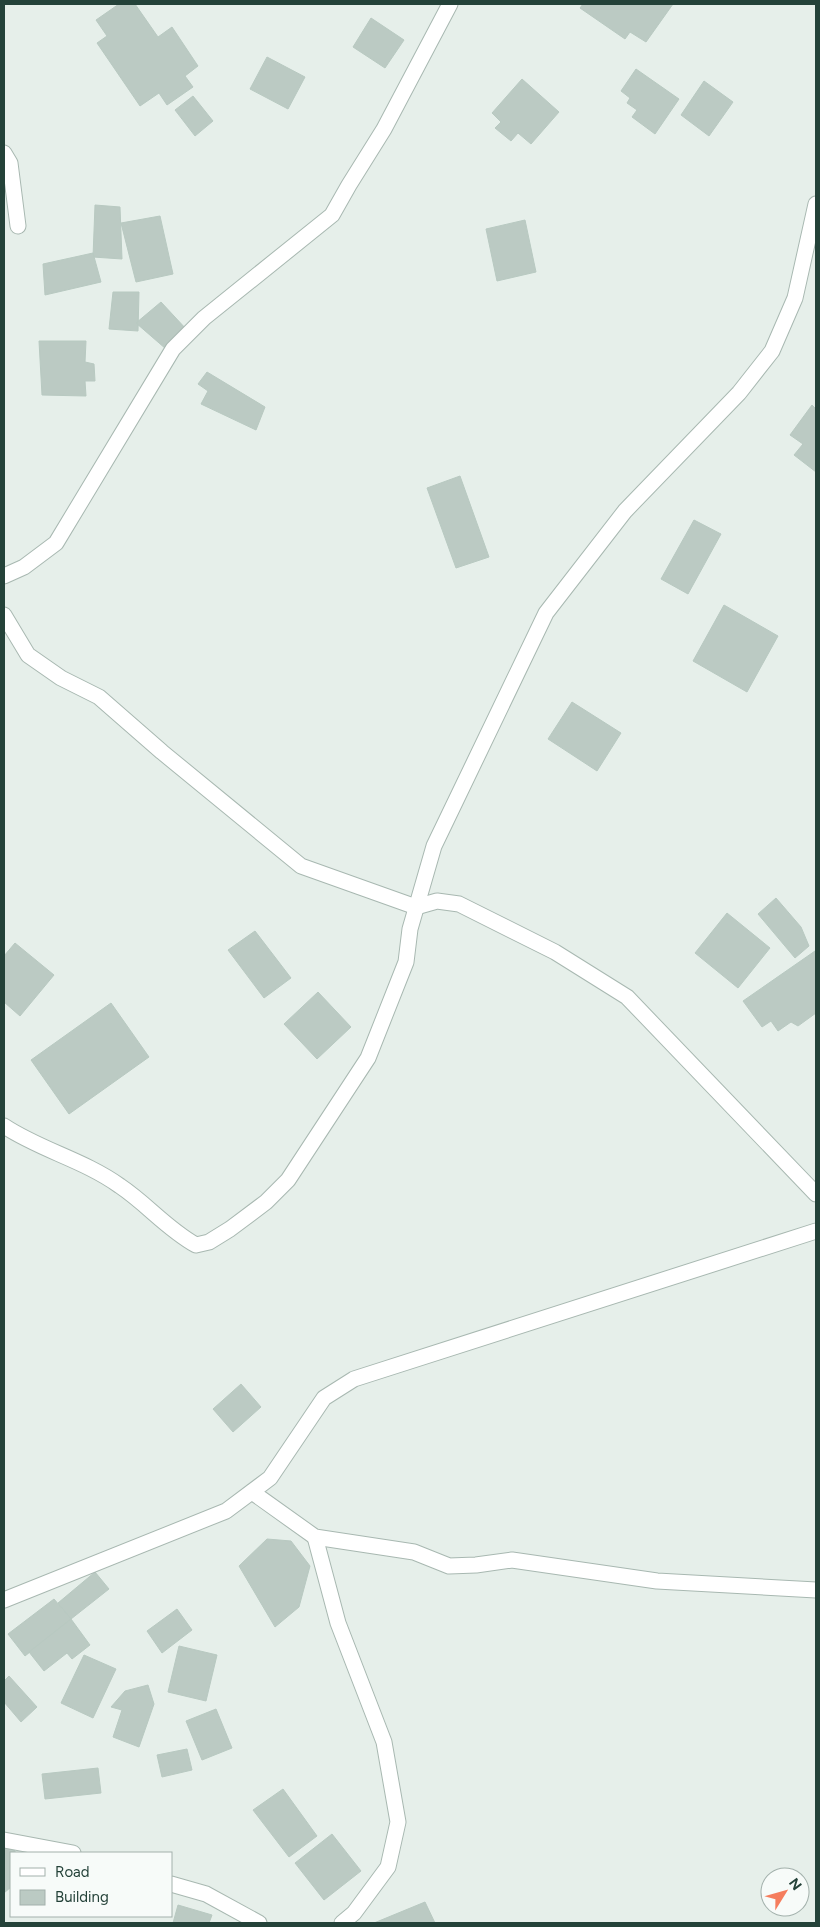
<svg xmlns="http://www.w3.org/2000/svg" width="820" height="1927" font-family="Figtree,sans-serif">
  <style>
    .building { fill: #bbcac3; stroke: #b8c9c1 }
    .lines { fill: none; stroke-linecap: round; stroke-linejoin: round }
    .street-casing { stroke: #a8b8b1; stroke-width: 17 }
    .street { stroke: #fff; stroke-width: 15 }
  </style>
  <rect width="100%" height="100%" fill="#e6efea"/>
  <g class="building">
    <polygon points="119,4 135,4 158,37 172,27 198,66 185,76 193,87 167,105 159,93 140,106 97,43 107,36 96,20"/>
    <polygon points="583,4 673,4 646,42 630,32 625,39 580,8"/>
    <polygon points="371,18 404,40 385,68 353,47"/>
    <polygon points="267,57 305,77 288,109 250,89"/>
    <polygon points="636,69 679,99 655,134 632,117 637,110 627,103 630,98 621,91"/>
    <polygon points="522,79 559,112 531,144 518,133 511,141 495,128 501,122 492,113"/>
    <polygon points="704,81 733,102 709,136 681,115"/>
    <polygon points="193,96 213,121 195,136 175,110"/>
    <polygon points="95,205 120,207 122,259 93,257"/>
    <polygon points="160,216 173,274 136,282 121,223"/>
    <polygon points="525,220 536,272 497,281 486,229"/>
    <polygon points="93,253 101,282 45,295 43,264"/>
    <polygon points="113,292 139,292 138,331 109,329"/>
    <polygon points="161,302 187,330 166,349 136,323"/>
    <polygon points="39,341 86,341 85,362 94,364 95,381 85,381 86,396 42,395"/>
    <polygon points="207,372 265,407 256,430 201,404 208,391 198,384"/>
    <polygon points="812,405 816,409 816,472 794,455 803,444 790,435"/>
    <polygon points="460,476 489,557 456,568 427,488"/>
    <polygon points="694,520 721,534 688,594 661,579"/>
    <polygon points="724,605 778,636 747,692 693,661"/>
    <polygon points="572,702 621,733 597,771 548,739"/>
    <polygon points="776,898 801,927 809,946 795,958 758,914"/>
    <polygon points="727,913 770,948 738,988 695,953"/>
    <polygon points="255,931 291,978 264,998 228,950"/>
    <polygon points="15,943 54,975 20,1016 4,1002 4,956"/>
    <polygon points="815,951 816,953 816,1013 798,1026 791,1022 778,1031 771,1021 762,1027 743,1001"/>
    <polygon points="318,992 351,1027 317,1059 284,1024"/>
    <polygon points="111,1003 149,1057 69,1114 31,1060"/>
    <polygon points="241,1384 261,1407 233,1432 213,1409"/>
    <polygon points="267,1539 291,1541 310,1566 299,1607 275,1627 239,1566"/>
    <polygon points="95,1572 109,1589 71,1619 58,1603"/>
    <polygon points="54,1599 71,1619 25,1656 8,1634"/>
    <polygon points="177,1609 192,1630 162,1653 147,1631"/>
    <polygon points="71,1619 90,1645 72,1659 67,1653 44,1671 29,1652"/>
    <polygon points="179,1646 217,1655 206,1701 168,1692"/>
    <polygon points="84,1655 116,1669 93,1718 61,1703"/>
    <polygon points="9,1676 37,1707 21,1722 4,1702 4,1681"/>
    <polygon points="148,1685 154,1704 139,1747 113,1737 122,1710 111,1707 125,1691"/>
    <polygon points="216,1709 232,1748 202,1760 186,1721"/>
    <polygon points="187,1749 192,1770 162,1777 157,1755"/>
    <polygon points="98,1768 101,1793 45,1799 42,1774"/>
    <polygon points="283,1789 317,1836 289,1857 253,1810"/>
    <polygon points="332,1834 361,1871 324,1900 295,1863"/>
    <polygon points="4,1835 16,1853 11,1853 11,1887 4,1893"/>
    <polygon points="425,1902 435,1923 374,1923"/>
    <polygon points="178,1905 212,1915 209,1923 173,1923"/>
  </g>
  <g class="lines">
    <g class="street-casing">
      <g id="street">
        <polyline points="4,153 10,163 18,226"/>
        <polyline points="4,576 24,567 56,543 173,349 204,318 332,215 349,185 384,129 450,4"/>
        <polyline points="4,615 28,655 61,678 99,697 162,752 301,866 416,907 437,901 459,904 555,952 627,997 816,1194"/>
        <path d="M4,1126c36,24 80,34 116,60 27,18 47,43 76,59l13,-3 21,-13 36,-27 22,-22 80,-122 38,-96 4,-33 24,-83 112,-233 79,-102 114,-118 33,-42 23,-53 21,-94"/>
        <polyline points="252,1492 315,1537 414,1552 449,1566 476,1565 512,1560 657,1581 816,1590"/>
        <polyline points="315,1537 338,1623 384,1742 398,1822 388,1867 354,1913 342,1923"/>
        <polyline points="4,1600 226,1511 270,1478 324,1398 354,1379 816,1231"/>
        <polyline points="4,1840 73,1853"/>
        <polyline points="171,1884 206,1894 259,1923"/>
      </g>
    </g>
    <use href="#street" class="street"/>
  </g>
  <rect width="820" height="1927" fill="none" stroke="#244239" stroke-width="10"/>
  <rect x="10" y="1852" width="162" height="65" fill="#f7fbf9" stroke="#a3b1ac"/>
  <rect x="20" y="1868" width="25" height="8" fill="#ffffff" stroke="#a3b1ac"/>
  <text x="55" y="1877" font-size="15" fill="#244239">Road</text>
  <rect x="20" y="1890" width="25" height="15" fill="#bbcac3" stroke="#a3b1ac"/>
  <text x="55" y="1902" font-size="15" fill="#244239">Building</text>
  <g transform="translate(785 1892) rotate(53)"><circle r="24" fill="#f7fbf9" stroke="#a3b1ac"/>
  <path d="M0-4L9 19L0 12L-9 19Z" fill="#f57d5d"/>
  <text y="-8" font-size="14" font-weight="bold" text-anchor="middle" fill="#244239">N</text>
  </g>
</svg>
